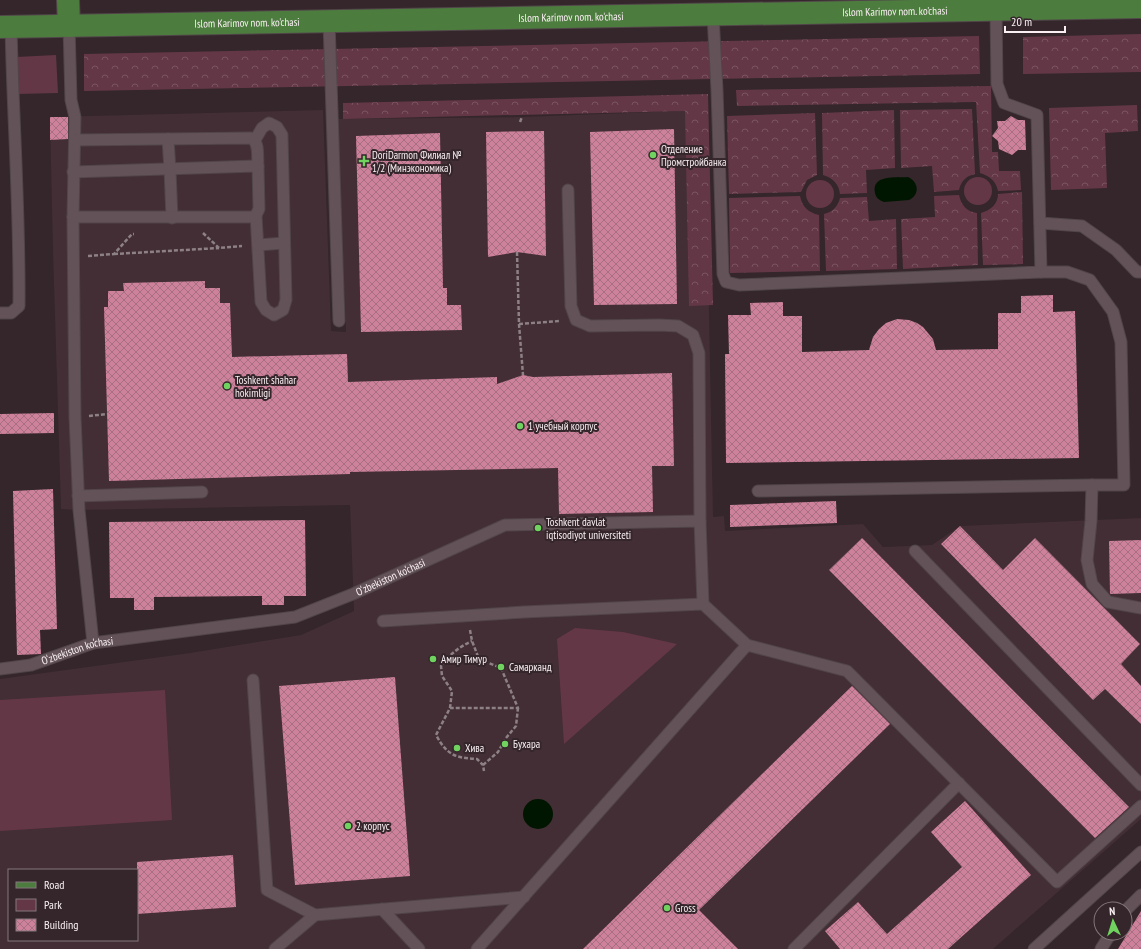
<svg xmlns="http://www.w3.org/2000/svg" width="1141" height="949" font-family="'PT Sans Narrow',sans-serif">
  <style>
    .built { fill: #422e34; fill-rule: evenodd }
    .green { fill: #643746 }
    .forest { fill: url(#forest-crowns) }
    .water { fill: #011600 }
    .building { fill: url(#building-cross-hatch) }
    .lines { fill: none; stroke-linecap: round; stroke-linejoin: round }
    .lane-casing { stroke: #514549; stroke-width: 13 }
    .primary-casing { stroke: #514549; stroke-width: 24 }
    .path { stroke: #8d8185; stroke-width: 2.5; stroke-dasharray: 4 2; stroke-linecap: butt }
    .lane { stroke: #635358; stroke-width: 11 }
    .primary { stroke: #4d7c3f; stroke-width: 22 }
    .poi-dot { fill: #70d35f; stroke: #34262b; stroke-width: 1.5 }
    .labels { text-anchor: middle; dominant-baseline: central; stroke-width: 4; stroke-linejoin: round; paint-order: stroke }
    .street-label { font-size: 11px; fill: #faf0f3; stroke: #34262b }
    .poi-label { font-size: 11px; fill: #faf0f3; stroke: #34262b; text-anchor: start }
  </style>
  <defs>
    <pattern id="forest-crowns" width="20" height="18" patternUnits="userSpaceOnUse"><rect width="20" height="18" fill="#643746"/><path d="M2 6a3 3 0 1 1 6 0M12 15a3 3 0 1 1 6 0" fill="none" stroke="#7b5461"/></pattern>
    <pattern id="building-cross-hatch" width="8" height="8" patternUnits="userSpaceOnUse"><rect width="8" height="8" fill="#ce819b"/><path d="M0 0l8 8M0 8l8-8" fill="none" stroke="#a77082"/></pattern>
  </defs>
  <rect width="100%" height="100%" fill="#34262b"/>
  <path class="built" d="M323,110l8,221 15,1 -9,-213 185,-2 183,-7 8,407 11,-1 1,15 138,-7 20,23 49,-2 28,-19 181,-8v301l-148,130h-993v-270l190,-26 111,-18 53,-24 -4,-106 -271,5 -18,-1 -8,-256 -3,-136zM9,870h128v70h-128z"/>
  <g class="green">
    <polygon points="56,55 58,93 17,94 16,57"/>
    <circle cx="978" cy="191" r="14"/>
    <circle cx="820" cy="194" r="14"/>
    <polygon points="575,628 623,632 677,644 564,744 557,639"/>
    <polygon points="165,690 172,820 0,831 0,700"/>
  </g>
  <g class="forest">
    <polygon points="1141,34 1141,72 1023,74 1023,37"/>
    <polygon points="979,36 980,74 84,91 84,54"/>
    <path d="M991,86l1,66h6l1,19h21l1,19 -23,1c-2,-10 -8,-15 -18,-18l-4,-71 -239,4 -1,-16z"/>
    <polygon points="708,94 713,305 689,306 685,111 343,119 343,103"/>
    <polygon points="1137,105 1138,131 1105,133 1107,188 1051,190 1049,108"/>
    <path d="M972,109l3,65c-9,2 -14,7 -16,16l-25,2 -2,-26 -31,2 -1,-58z"/>
    <path d="M894,110l1,58 -29,2 1,23 -27,1c-1,-10 -7,-16 -17,-19l-1,-62z"/>
    <polygon points="815,113 817,175 807,180 801,192 729,194 727,116"/>
    <path d="M1022,192l1,72 -40,1 -2,-52c10,-3 17,-9 17,-19z"/>
    <path d="M959,195c2,10 8,17 18,18l1,52 -75,4 -2,-50 34,-2 -1,-21z"/>
    <path d="M800,196c2,10 8,17 19,19l1,56 -90,2 -1,-75z"/>
    <path d="M867,197l2,24 27,-2 1,50 -71,2 -2,-57c9,-2 14,-8 16,-16z"/>
  </g>
  <g class="water">
    <path d="M908,177c11,5 12,18 1,23l-25,2c-5,-2 -8,-4 -9,-9 -4,-19 22,-15 33,-16z"/>
    <circle cx="538" cy="814" r="15"/>
  </g>
  <g class="building">
    <polygon points="1011,116 1018,120 1025,120 1026,150 1018,150 1012,155 999,149 998,141 992,136 998,128 997,121 1005,121"/>
    <polygon points="50,117 68,117 68,139 50,140"/>
    <polygon points="674,129 677,304 594,305 590,132"/>
    <polygon points="544,131 546,256 517,252 488,257 486,132"/>
    <polygon points="440,133 443,288 447,288 447,305 461,305 462,330 361,332 356,136"/>
    <polygon points="205,281 205,288 220,288 220,303 230,303 232,357 347,354 348,382 497,377 497,384 523,375 533,377 672,373 674,466 652,466 653,512 559,514 558,468 350,472 350,474 109,481 104,307 108,307 108,291 124,291 123,283"/>
    <polygon points="1053,295 1053,312 1075,311 1079,458 726,463 725,354 729,354 728,315 751,315 750,303 783,302 783,316 802,316 802,352 869,350 873,337 879,329 886,323 897,319 909,320 917,323 923,327 933,339 936,350 998,349 998,313 1021,313 1021,296"/>
    <polygon points="54,413 54,433 0,434 0,414"/>
    <polygon points="53,489 57,629 40,630 41,654 17,655 13,491"/>
    <polygon points="836,501 837,523 730,527 730,505"/>
    <polygon points="305,520 306,596 284,596 284,605 262,605 262,596 154,597 154,610 134,610 134,598 110,598 109,522"/>
    <polygon points="960,526 1003,570 1035,538 1140,644 1121,664 1141,686 1141,724 1105,689 1093,700 941,544"/>
    <polygon points="862,538 1129,807 1095,838 829,570"/>
    <polygon points="1141,540 1141,593 1110,594 1109,541"/>
    <polygon points="395,677 410,876 295,885 279,686"/>
    <polygon points="852,686 890,724 699,910 738,949 583,949"/>
    <polygon points="965,801 1031,875 948,949 840,949 825,931 858,902 887,934 962,867 931,832"/>
    <polygon points="233,855 236,907 137,914 137,862"/>
    <polygon points="1141,911 1141,949 1118,949"/>
  </g>
  <g class="lines">
    <g class="lane-casing">
      <g id="lane">
        <polyline points="713,15 717,90 723,274 726,282 739,285 1041,272 1037,115 1004,103 997,84 996,10"/>
        <polyline points="329,22 339,321"/>
        <polyline points="69,26 71,100 75,117 73,217 75,417 79,510 93,643"/>
        <polyline points="168,139 170,170 172,218"/>
        <path d="M75,140l176,-2c9,4 6,19 7,28"/>
        <polyline points="255,140 262,128 269,123 277,127 282,135 286,300 283,310 274,315 266,310 261,302 256,215"/>
        <polyline points="568,190 571,306 576,320 590,326 659,325 678,326 693,335 699,353 700,521"/>
        <polyline points="73,217 253,217 256,215 259,209 258,166 73,172"/>
        <polyline points="1040,223 1082,226 1116,250 1137,272 1141,272"/>
        <polyline points="258,245 284,243"/>
        <polyline points="1041,272 1067,272 1090,280 1113,312 1121,342 1124,485 1092,485 1091,521 1087,560 1092,584 1108,602 1141,608"/>
        <path d="M0,313h11l8,-7c1,-93 -6,-186 -8,-279"/>
        <polyline points="758,491 1092,485"/>
        <polyline points="78,496 202,492"/>
        <polyline points="915,551 1141,785"/>
        <polyline points="383,621 524,612 703,604 747,645"/>
        <path id="s1" d="M0,669l31,-4 62,-22 202,-26 58,-23 152,-69 195,-4 3,83"/>
        <polyline points="253,680 267,890 315,915 524,897"/>
        <polyline points="382,909 419,949"/>
        <polyline points="1125,911 1141,895"/>
        <polyline points="275,949 315,915"/>
        <polyline points="477,949 747,645 847,671 1057,882 1141,806"/>
        <polyline points="794,949 959,783"/>
        <polyline points="1034,949 1141,852"/>
        <polyline points="1101,949 1111,933"/>
      </g>
    </g>
    <g class="primary-casing">
      <g id="primary">
        <polyline points="68,0 69,26"/>
        <path id="s2" d="M0,27l1141,-20"/>
      </g>
    </g>
    <g class="path">
      <polyline points="520,122 522,117"/>
      <polyline points="203,233 219,248 242,246"/>
      <polyline points="517,252 519,324 523,375"/>
      <polyline points="114,254 219,248"/>
      <polyline points="88,256 114,254 132,234 134,234"/>
      <polyline points="519,324 560,321"/>
      <polyline points="89,416 107,414"/>
      <path d="M470,630l2,11 7,18 22,9 17,40h-68l-14,27c11,20 19,23 41,24l6,6 1,6"/>
      <path d="M450,708l2,-17 -10,-15 -1,-10c9,-12 18,-19 31,-25"/>
      <polyline points="483,765 498,752 506,738 516,726 518,708"/>
    </g>
    <use href="#lane" class="lane"/>
    <use href="#primary" class="primary"/>
  </g>
  <g class="poi-dot">
    <circle cx="653" cy="155" r="4"/>
    <path d="M362 155h4v4h4v4h-4v4h-4v-4h-4v-4h4z"/>
    <circle cx="227" cy="386" r="4"/>
    <circle cx="520" cy="426" r="4"/>
    <circle cx="538" cy="528" r="4"/>
    <circle cx="433" cy="659" r="4"/>
    <circle cx="501" cy="667" r="4"/>
    <circle cx="505" cy="744" r="4"/>
    <circle cx="457" cy="748" r="4"/>
    <circle cx="348" cy="826" r="4"/>
    <circle cx="667" cy="908" r="4"/>
  </g>
  <g class="labels">
    <g class="street-label">
      <text stroke="none"><textPath href="#s2" startOffset="895">Islom Karimov nom. ko'chasi</textPath></text>
      <text stroke="none"><textPath href="#s2" startOffset="571">Islom Karimov nom. ko'chasi</textPath></text>
      <text stroke="none"><textPath href="#s2" startOffset="247">Islom Karimov nom. ko'chasi</textPath></text>
      <text stroke="none"><textPath href="#s1" startOffset="404">O‘zbekiston ko‘chasi</textPath></text>
      <text stroke="none"><textPath href="#s1" startOffset="80">O‘zbekiston ko‘chasi</textPath></text>
    </g>
    <g class="poi-label">
      <text x="661" y="149">Отделение<tspan x="661" dy="13">Промстройбанка</tspan></text>
      <text x="372" y="155">DoriDarmon Филиал №<tspan x="372" dy="13">1/2 (Минэкономика)</tspan></text>
      <text x="235" y="380">Toshkent shahar<tspan x="235" dy="13">hokimligi</tspan></text>
      <text x="528" y="426">1 учебный корпус</text>
      <text x="546" y="522">Toshkent davlat<tspan x="546" dy="13">iqtisodiyot universiteti</tspan></text>
      <text x="441" y="659">Амир Тимур</text>
      <text x="509" y="667">Самарканд</text>
      <text x="513" y="744">Бухара</text>
      <text x="465" y="748">Хива</text>
      <text x="356" y="826">2 корпус</text>
      <text x="675" y="908">Gross</text>
    </g>
  </g>
  <rect x="8" y="869" width="130" height="72" fill="#34262b" stroke="#83777b"/>
  <rect x="16" y="882" width="20" height="6" fill="#4d7c3f" stroke="#83777b"/>
  <text x="44" y="889" font-size="12" fill="#faf0f3">Road</text>
  <rect x="16" y="899" width="20" height="12" fill="#643746" stroke="#83777b"/>
  <text x="44" y="909" font-size="12" fill="#faf0f3">Park</text>
  <rect x="16" y="919" width="20" height="12" fill="url(#building-cross-hatch)" stroke="#83777b"/>
  <text x="44" y="929" font-size="12" fill="#faf0f3">Building</text>
  <g transform="translate(1113 921) rotate(356)"><circle r="19" fill="#34262b" stroke="#83777b"/>
  <path d="M0-3L7 15L0 10L-7 15Z" fill="#70d35f"/>
  <text y="-6" font-size="11" font-weight="bold" text-anchor="middle" fill="#faf0f3">N</text>
  </g>
  <path d="M1005 26v6h60v-6" fill="none" stroke="#faf0f3" stroke-width="2"/>
  <text x="1011" y="26" font-size="12" fill="#faf0f3" stroke="#34262b" stroke-width="3" paint-order="stroke">20 m</text>
</svg>
